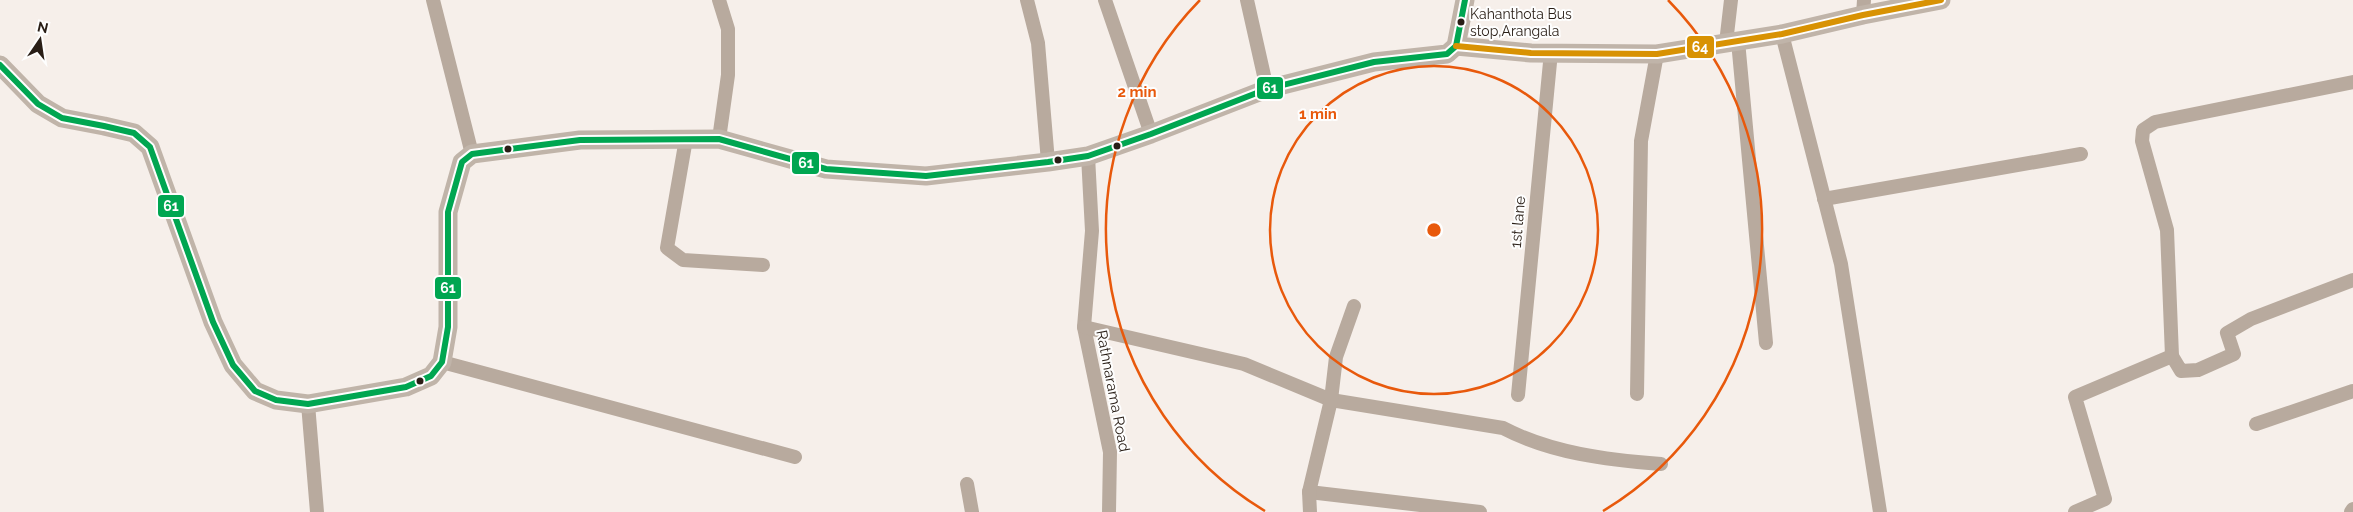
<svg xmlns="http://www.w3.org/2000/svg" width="2353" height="512" font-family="Raleway,sans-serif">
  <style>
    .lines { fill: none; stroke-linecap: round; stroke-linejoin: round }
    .street { stroke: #b8aa9e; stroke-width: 14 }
    .secondary { stroke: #c0b4a9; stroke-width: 19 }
    .bus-1-casing { stroke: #fefefe; stroke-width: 10 }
    .bus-2-casing { stroke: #fefefe; stroke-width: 10 }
    .bus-1 { stroke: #00a651; stroke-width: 6 }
    .bus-2 { stroke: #d89203; stroke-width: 6 }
    .ring { fill: none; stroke: #e8590c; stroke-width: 2.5 }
    .bus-dot { fill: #291e16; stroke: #fefefe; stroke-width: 2 }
    .labels { text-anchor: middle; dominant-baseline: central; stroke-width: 4; stroke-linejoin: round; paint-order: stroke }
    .bus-label { font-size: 14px; fill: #291e16; stroke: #fefefe; text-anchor: start }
    .street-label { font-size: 15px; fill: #291e16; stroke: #fefefe }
    .centre { fill: #e8590c; stroke: #fefefe; stroke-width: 2.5 }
    .ring-label { font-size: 15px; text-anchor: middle; font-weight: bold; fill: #e8590c; stroke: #fefefe; stroke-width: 4; stroke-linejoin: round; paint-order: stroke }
    .line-badge { stroke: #fefefe; stroke-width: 2 }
    .badge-label { font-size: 14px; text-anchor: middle; font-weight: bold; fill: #fff }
  </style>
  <rect width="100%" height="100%" fill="#f6efea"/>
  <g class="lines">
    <g class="street">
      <polyline points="433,0 472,154"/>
      <polyline points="719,0 728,29 728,75 719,139"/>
      <polyline points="1027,0 1038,43 1048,162"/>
      <polyline points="1105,0 1151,134"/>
      <polyline points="1247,0 1267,89"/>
      <polyline points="1863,15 1864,0"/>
      <polyline points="1782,34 1841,264 1880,512"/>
      <polyline points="1738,41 1766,343"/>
      <polyline points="1726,43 1731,0"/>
      <polyline points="2353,82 2155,122 2143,130 2142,141 2167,230 2172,356 2181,371 2198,370 2234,354 2227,333 2251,319 2353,280"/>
      <polyline points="686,139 667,248 683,260 763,265"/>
      <polyline points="1088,156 1092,231 1084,327 1110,452 1109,512"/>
      <polyline points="1824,199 2081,154"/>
      <path d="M1084,327l160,37 87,36 172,28c48,25 104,32 158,36"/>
      <polyline points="442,362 795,457"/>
      <polyline points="1637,394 1641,141 1657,54"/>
      <polyline points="1518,395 1551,52"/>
      <polyline points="308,404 317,512"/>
      <polyline points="2256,424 2353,391"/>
      <polyline points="967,484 972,512"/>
      <polyline points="1309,492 1480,512"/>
      <polyline points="1310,512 1309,492 1331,400 1336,357 1354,306"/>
      <polyline points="2075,512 2105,499 2075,397 2172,356"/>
      <polyline points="2351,512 2353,509"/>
    </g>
    <g class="secondary">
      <polyline points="1456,46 1531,53 1657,54 1782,34 1863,15 1941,0"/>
      <polyline points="0,65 38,104 62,118 104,126 134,133 150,147 213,322 233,365 255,391 276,400 308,404 406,387 431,376 442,362 448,327 448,212 462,162 472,154 580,140 719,139 826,169 926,176 1048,162 1088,156 1151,134 1267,89 1374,62 1447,54 1456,46 1465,0"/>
    </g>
    <g class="bus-1-casing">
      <polyline id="bus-1" points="0,65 38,104 62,118 104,126 134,133 150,147 213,322 233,365 255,391 276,400 308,404 406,387 431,376 442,362 448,327 448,212 462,162 472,154 580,140 719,139 826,169 926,176 1048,162 1088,156 1151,134 1267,89 1374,62 1447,54 1456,46 1465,0"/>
    </g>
    <g class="bus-2-casing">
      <polyline id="bus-2" points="1456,46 1531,53 1657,54 1782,34 1863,15 1941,0"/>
    </g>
    <use href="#bus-1" class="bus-1"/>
    <use href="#bus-2" class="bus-2"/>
  </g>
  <g class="ring">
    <circle cx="1434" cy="230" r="164"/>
    <path d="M1265 511A328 328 0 0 1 1200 0M1668 0A328 328 0 0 1 1603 511"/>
  </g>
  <g class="bus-dot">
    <circle cx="1461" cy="22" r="4.5"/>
    <circle cx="1117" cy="146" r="4.5"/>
    <circle cx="508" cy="149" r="4.5"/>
    <circle cx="1058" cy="160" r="4.5"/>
    <circle cx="420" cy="381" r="4.5"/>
  </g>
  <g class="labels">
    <g class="bus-label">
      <text x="1470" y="14">Kahanthota Bus<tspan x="1470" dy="17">stop,Arangala</tspan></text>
    </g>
    <g class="street-label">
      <text transform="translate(1518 222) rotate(-85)">1st lane</text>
      <text transform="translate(1113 391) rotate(79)">Rathnarama Road</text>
    </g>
  </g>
  <circle cx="1434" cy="230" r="8" class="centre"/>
  <g class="ring-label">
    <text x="1137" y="97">2 min</text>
    <text x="1318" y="119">1 min</text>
  </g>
  <g class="line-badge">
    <rect x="1686" y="35" width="29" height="24" rx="5" fill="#d89203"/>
    <rect x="1256" y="76" width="28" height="24" rx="5" fill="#00a651"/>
    <rect x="791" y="151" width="29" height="24" rx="5" fill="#00a651"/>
    <rect x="157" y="194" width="28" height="24" rx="5" fill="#00a651"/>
    <rect x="434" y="276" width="28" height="24" rx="5" fill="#00a651"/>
  </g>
  <g class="badge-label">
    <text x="1700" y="52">64</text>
    <text x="1270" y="93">61</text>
    <text x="806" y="168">61</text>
    <text x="171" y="211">61</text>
    <text x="448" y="293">61</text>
  </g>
  <g transform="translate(40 40) rotate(13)" stroke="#fefefe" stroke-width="4" paint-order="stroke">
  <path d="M0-4L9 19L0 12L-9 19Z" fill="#291e16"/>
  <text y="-8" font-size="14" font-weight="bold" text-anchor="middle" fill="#291e16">N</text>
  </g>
</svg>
